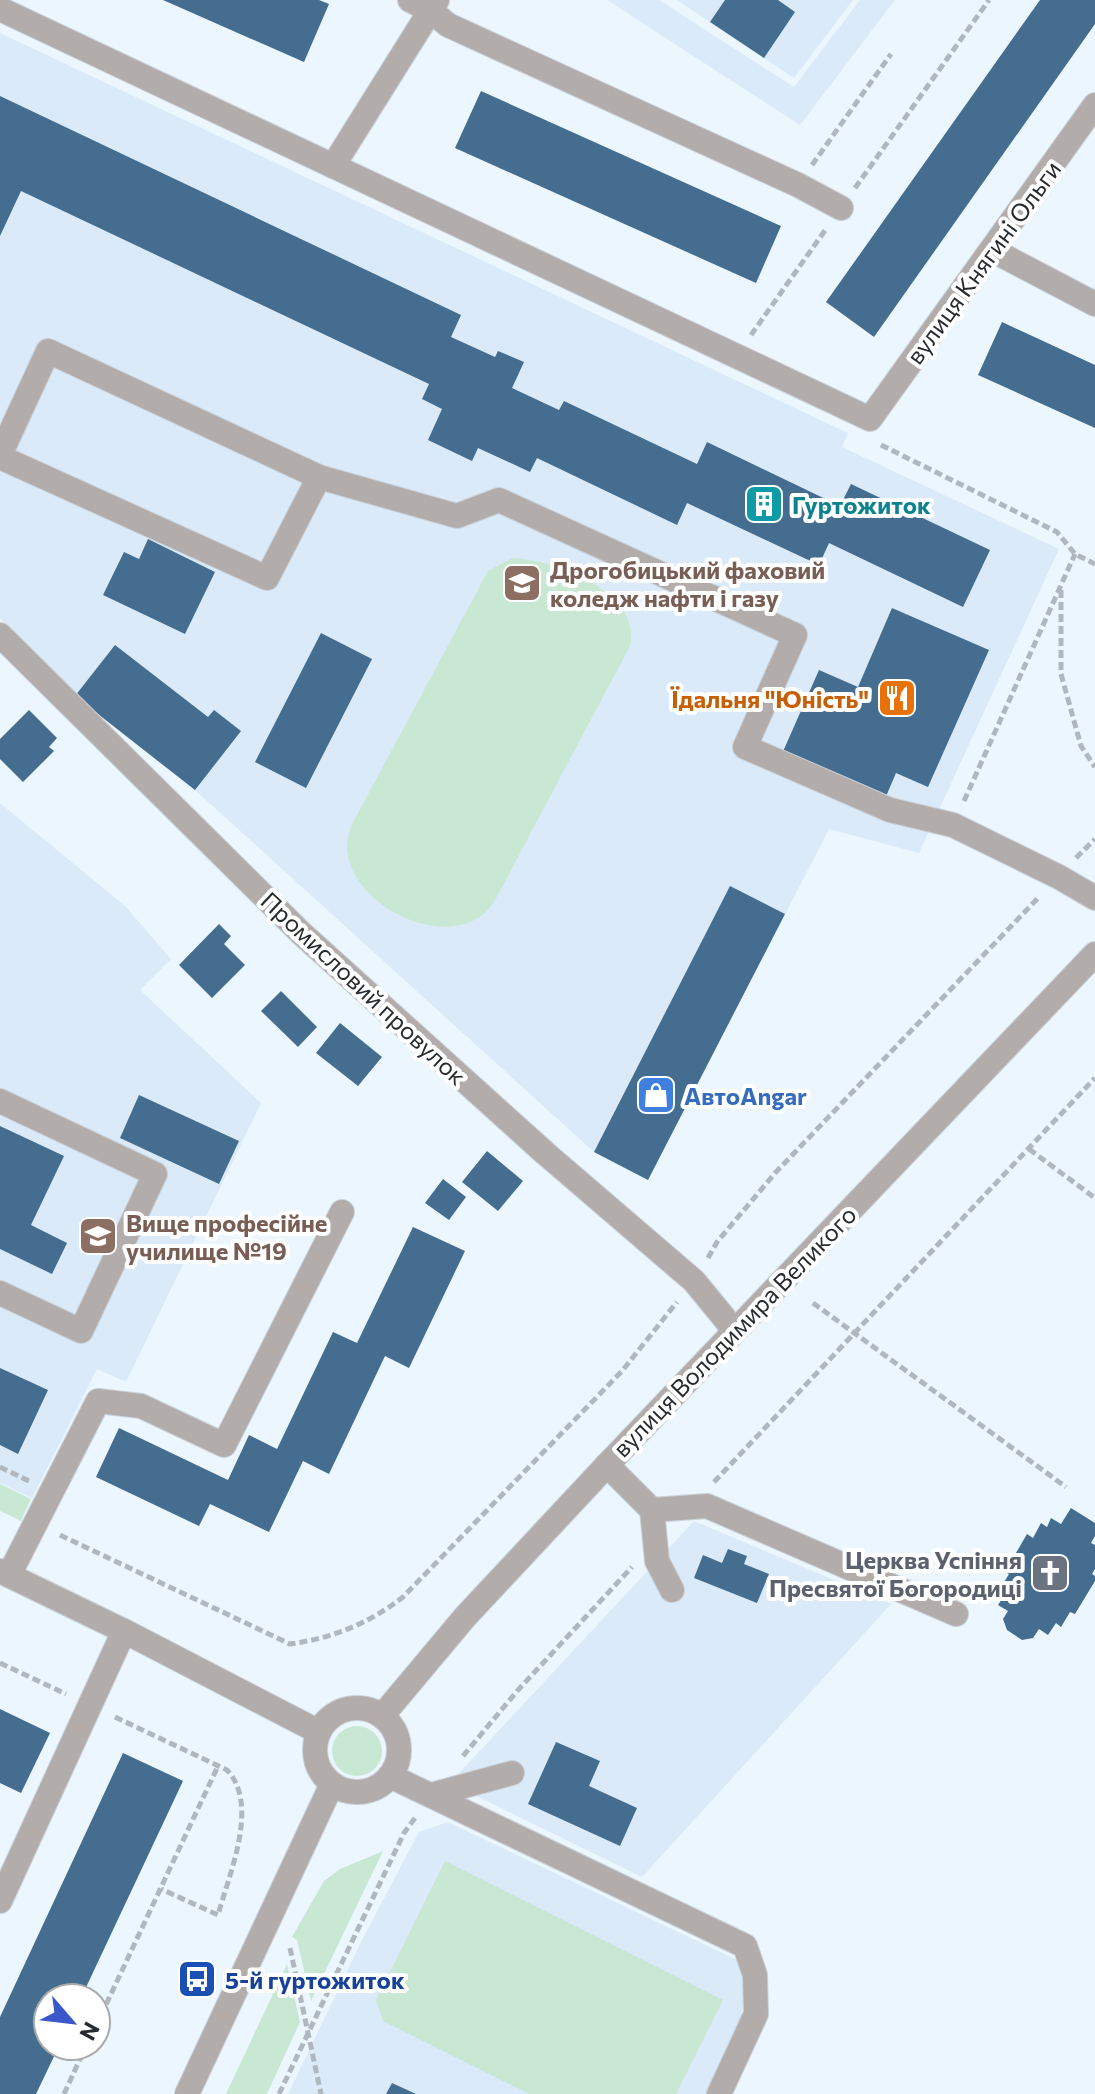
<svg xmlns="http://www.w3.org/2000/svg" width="1095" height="2094" font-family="Commissioner,sans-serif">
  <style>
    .built { fill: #daeaf9 }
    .green { fill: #c8e8d4 }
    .building { fill: #446d90 }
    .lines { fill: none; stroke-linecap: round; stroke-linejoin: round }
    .minor-casing { stroke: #c9d1d9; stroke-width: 26 }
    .path { stroke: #b0b8bf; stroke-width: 5; stroke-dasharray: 8 4; stroke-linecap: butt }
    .minor { stroke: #b2acaa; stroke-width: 24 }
    .labels { text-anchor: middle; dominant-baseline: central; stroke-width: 8; stroke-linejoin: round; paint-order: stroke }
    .street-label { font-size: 24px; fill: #272a2e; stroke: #fff }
    .culture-label { font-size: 24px; font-weight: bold; fill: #0d838f; stroke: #fff; text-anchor: start }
    .education-label { font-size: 24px; font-weight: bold; fill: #785e54; stroke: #fff; text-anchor: start }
    .food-label { font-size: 24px; font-weight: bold; fill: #c56008; stroke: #fff; text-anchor: end }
    .shop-label { font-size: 24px; font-weight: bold; fill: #366cbe; stroke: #fff; text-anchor: start }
    .worship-label { font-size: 24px; font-weight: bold; fill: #5b616d; stroke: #fff; text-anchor: end }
    .transit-label { font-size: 24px; font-weight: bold; fill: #164399; stroke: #fff; text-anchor: start }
  </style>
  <rect width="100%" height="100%" fill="#ecf6ff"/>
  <g class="built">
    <polygon points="607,0 659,0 794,87 860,0 895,0 800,125"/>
    <polygon points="677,0 853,0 794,78"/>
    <polygon points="0,33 848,433 842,447 1059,549 919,853 829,829 648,1180 594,1152 195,790 75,696 0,618"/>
    <polygon points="0,803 126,907 171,959 140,990 261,1103 126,1382 97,1369 32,1498 0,1483"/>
    <polygon points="694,1521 891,1604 642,1877 450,1783"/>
    <polygon points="448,1822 737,1960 747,1983 739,2029 708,2094 288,2094 362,1940 419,1832"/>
  </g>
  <g class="green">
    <path d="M512,558c41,1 131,34 118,88l-136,256c-4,5 -8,11 -13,14 -46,33 -135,-16 -134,-71 0,-6 3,-13 4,-19l137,-255z"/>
    <polygon points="0,1484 31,1499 21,1521 0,1511"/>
    <circle cx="357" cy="1751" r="25"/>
    <polygon points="383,1851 311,2001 297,1940 292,1937 324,1881 340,1869"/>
    <polygon points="445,1861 723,2000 676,2094 529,2094 383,2021 376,2000"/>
    <polygon points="287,1964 300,2022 267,2094 226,2094"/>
  </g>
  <g class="building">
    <polygon points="163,0 319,0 329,4 304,62"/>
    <polygon points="725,0 778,0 795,12 764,58 710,22"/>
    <polygon points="1040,0 1095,0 1095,24 874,337 826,302"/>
    <polygon points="481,91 781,226 756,283 455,148"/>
    <polygon points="0,96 461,315 451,337 495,357 498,351 524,362 512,388 559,410 564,401 697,464 707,442 840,506 851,484 990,550 963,607 829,543 819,565 687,503 677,525 537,458 530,472 478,448 472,461 428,440 442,409 422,399 429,384 21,191 0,236"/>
    <polygon points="1002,322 1095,365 1095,428 978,375"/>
    <polygon points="148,539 215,572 185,634 103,595 124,552 139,559"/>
    <polygon points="892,608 989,650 928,787 896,773 884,801 781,756 819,670 858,687"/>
    <polygon points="321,633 372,659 306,788 255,762"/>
    <polygon points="115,645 208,717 214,710 241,731 195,790 75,696"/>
    <polygon points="29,710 57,738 49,747 54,751 23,782 0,759 0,739"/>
    <polygon points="730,886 785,914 648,1180 594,1152"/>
    <polygon points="219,924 231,936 224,944 245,965 212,998 179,965"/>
    <polygon points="281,991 317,1027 298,1047 261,1011"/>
    <polygon points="340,1023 382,1057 358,1086 316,1053"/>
    <polygon points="139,1095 239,1141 219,1184 120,1138"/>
    <polygon points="0,1126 64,1156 31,1225 67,1243 52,1274 0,1249"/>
    <polygon points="487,1151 523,1181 498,1211 462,1182"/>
    <polygon points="443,1179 466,1197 449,1220 425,1203"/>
    <polygon points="413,1227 465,1251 409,1368 385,1356 329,1474 303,1461 269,1532 210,1504 199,1526 96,1477 119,1428 228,1480 249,1435 277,1449 333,1332 357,1343"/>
    <polygon points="0,1368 48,1390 18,1454 0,1445"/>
    <polygon points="1071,1508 1095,1523 1095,1536 1091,1543 1095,1545 1095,1569 1092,1574 1095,1576 1095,1581 1075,1614 1070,1612 1061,1627 1056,1623 1048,1635 1039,1629 1033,1638 1022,1640 1007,1630 1003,1619 1008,1611 998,1605 1006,1593 1000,1589 1009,1574 1005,1572 1027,1534 1033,1538 1041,1523 1047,1527 1051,1518 1061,1524"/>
    <polygon points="728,1549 747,1556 744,1564 769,1574 757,1603 694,1578 703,1555 722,1563"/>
    <polygon points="0,1709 50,1733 21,1793 0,1783"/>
    <polygon points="556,1742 600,1761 589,1786 637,1808 620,1846 528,1804"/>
    <polygon points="123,1753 183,1781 81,1998 48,1998 48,2046 59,2046 36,2094 0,2094 0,2017"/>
    <polygon points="392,2083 416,2094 386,2094"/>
  </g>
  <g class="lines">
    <g class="minor-casing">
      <g id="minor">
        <polyline points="410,0 430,10 448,25 798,185 841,208"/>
        <polyline points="0,9 870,419 1095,105"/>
        <polyline points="333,166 437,0"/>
        <polyline points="992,250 1095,304"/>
        <polyline points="0,455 48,351 319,477 457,516 499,500 795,635 745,747 890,810 953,825 1059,877 1095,898"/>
        <polyline points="0,457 267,578 319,477"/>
        <polyline points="0,635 301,933 545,1153 694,1281 735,1331"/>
        <polyline points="0,1101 155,1174 81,1331 0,1293"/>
        <polyline points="607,1465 652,1510 707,1506 956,1614"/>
        <polyline points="652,1510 657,1561 672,1590"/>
        <polyline points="0,1571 124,1631 319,1732"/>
        <polyline points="9,1575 98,1401 141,1406 224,1445 342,1212"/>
        <circle cx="357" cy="1750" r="42"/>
        <polyline points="382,1716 465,1617 607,1465 1095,954"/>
        <polyline points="390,1776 745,1946 755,1975 756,2014 719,2094"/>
        <polyline points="431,1795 512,1773"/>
        <polyline points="0,1901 124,1631"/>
        <polyline points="187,2094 332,1784"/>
      </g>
    </g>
    <g class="path">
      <polyline points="812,165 891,54"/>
      <polyline points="855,188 989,0"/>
      <polyline points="751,335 826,229"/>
      <polyline points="881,445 1057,532 1075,554 1095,564"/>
      <polyline points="1061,590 1061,674 1081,746 1095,767"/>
      <polyline points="964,801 1075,554"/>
      <polyline points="1076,858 1095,839"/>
      <polyline points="1029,1149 1095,1198"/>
      <polyline points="708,1258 717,1242 776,1172 1039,897"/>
      <polyline points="813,1303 1066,1487"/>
      <polyline points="0,1467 29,1481"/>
      <polyline points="714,1482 1095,1078"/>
      <path d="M60,1535l230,109c43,-6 78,-20 113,-47l219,-226 55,-69"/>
      <polyline points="0,1663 66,1694"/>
      <path d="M115,1717l112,53c33,35 2,104 -9,145l-57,-26"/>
      <polyline points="463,1756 518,1690 632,1567"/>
      <polyline points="290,1948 321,2094"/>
      <polyline points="96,2026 218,1766"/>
      <polyline points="64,2094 86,2046"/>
      <polyline points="279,2094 404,1833 415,1818"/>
    </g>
    <use href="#minor" class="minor"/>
  </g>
  <defs>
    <g id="building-square" transform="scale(2)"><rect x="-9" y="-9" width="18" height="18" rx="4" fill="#0f9aa8" stroke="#fff"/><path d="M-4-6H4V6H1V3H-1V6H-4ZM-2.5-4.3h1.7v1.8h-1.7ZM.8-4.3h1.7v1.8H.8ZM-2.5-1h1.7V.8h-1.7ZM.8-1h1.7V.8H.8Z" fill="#fff"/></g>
    <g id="university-square" transform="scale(2)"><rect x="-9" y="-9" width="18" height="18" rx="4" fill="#8d6e63" stroke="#fff"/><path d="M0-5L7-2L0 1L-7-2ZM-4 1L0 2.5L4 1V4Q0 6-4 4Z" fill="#fff"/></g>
    <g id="restaurant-square" transform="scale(2)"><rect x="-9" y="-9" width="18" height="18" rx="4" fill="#e8710a" stroke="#fff"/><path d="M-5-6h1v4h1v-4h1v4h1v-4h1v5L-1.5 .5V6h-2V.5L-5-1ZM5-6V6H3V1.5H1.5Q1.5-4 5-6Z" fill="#fff"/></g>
    <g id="shop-square" transform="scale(2)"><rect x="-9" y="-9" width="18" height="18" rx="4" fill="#3f7fe0" stroke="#fff"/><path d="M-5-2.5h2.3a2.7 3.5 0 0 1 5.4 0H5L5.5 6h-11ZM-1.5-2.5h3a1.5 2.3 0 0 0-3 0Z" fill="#fff"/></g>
    <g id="church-square" transform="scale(2)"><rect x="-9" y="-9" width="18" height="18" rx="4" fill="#6b7280" stroke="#fff"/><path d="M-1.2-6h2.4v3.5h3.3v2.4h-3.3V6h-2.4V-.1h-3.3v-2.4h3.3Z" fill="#fff"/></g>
    <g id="bus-square" transform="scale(2)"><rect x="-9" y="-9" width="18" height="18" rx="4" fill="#1a4fb4" stroke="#fff"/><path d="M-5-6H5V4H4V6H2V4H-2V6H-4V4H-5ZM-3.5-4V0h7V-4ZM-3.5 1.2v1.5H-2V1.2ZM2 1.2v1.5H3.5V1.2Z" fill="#fff"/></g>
  </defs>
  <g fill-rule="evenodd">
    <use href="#building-square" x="764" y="504"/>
    <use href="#university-square" x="522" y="583"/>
    <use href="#restaurant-square" x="897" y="698"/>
    <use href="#shop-square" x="656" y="1095"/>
    <use href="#university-square" x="98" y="1236"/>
    <use href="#church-square" x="1050" y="1573"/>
    <use href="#bus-square" x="197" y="1979"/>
  </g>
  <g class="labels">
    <g class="street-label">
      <text transform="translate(983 262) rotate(-54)">вулиця Княгині Ольги</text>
      <text transform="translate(364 988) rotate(43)">Промисловий провулок</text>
      <text transform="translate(734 1331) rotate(-46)">вулиця Володимира Великого</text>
    </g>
    <g class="culture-label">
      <text x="792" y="504">Гуртожиток</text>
    </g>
    <g class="education-label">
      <text x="550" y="569">Дрогобицький фаховий<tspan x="550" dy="28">коледж нафти і газу</tspan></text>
      <text x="126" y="1222">Вище професійне<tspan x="126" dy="28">училище №19</tspan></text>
    </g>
    <g class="food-label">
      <text x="869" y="698">Їдальня "Юність"</text>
    </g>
    <g class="shop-label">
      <text x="684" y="1095">АвтоAngar</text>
    </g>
    <g class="worship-label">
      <text x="1022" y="1559">Церква Успіння<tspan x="1022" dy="28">Пресвятої Богородиці</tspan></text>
    </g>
    <g class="transit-label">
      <text x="225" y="1979">5-й гуртожиток</text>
    </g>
  </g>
  <g transform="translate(72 2022) rotate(118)"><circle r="38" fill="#ffffff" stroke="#a9aaab" stroke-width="2"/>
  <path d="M0-6L14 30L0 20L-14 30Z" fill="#3b58ca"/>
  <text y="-12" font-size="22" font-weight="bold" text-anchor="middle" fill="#272a2e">N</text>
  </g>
</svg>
